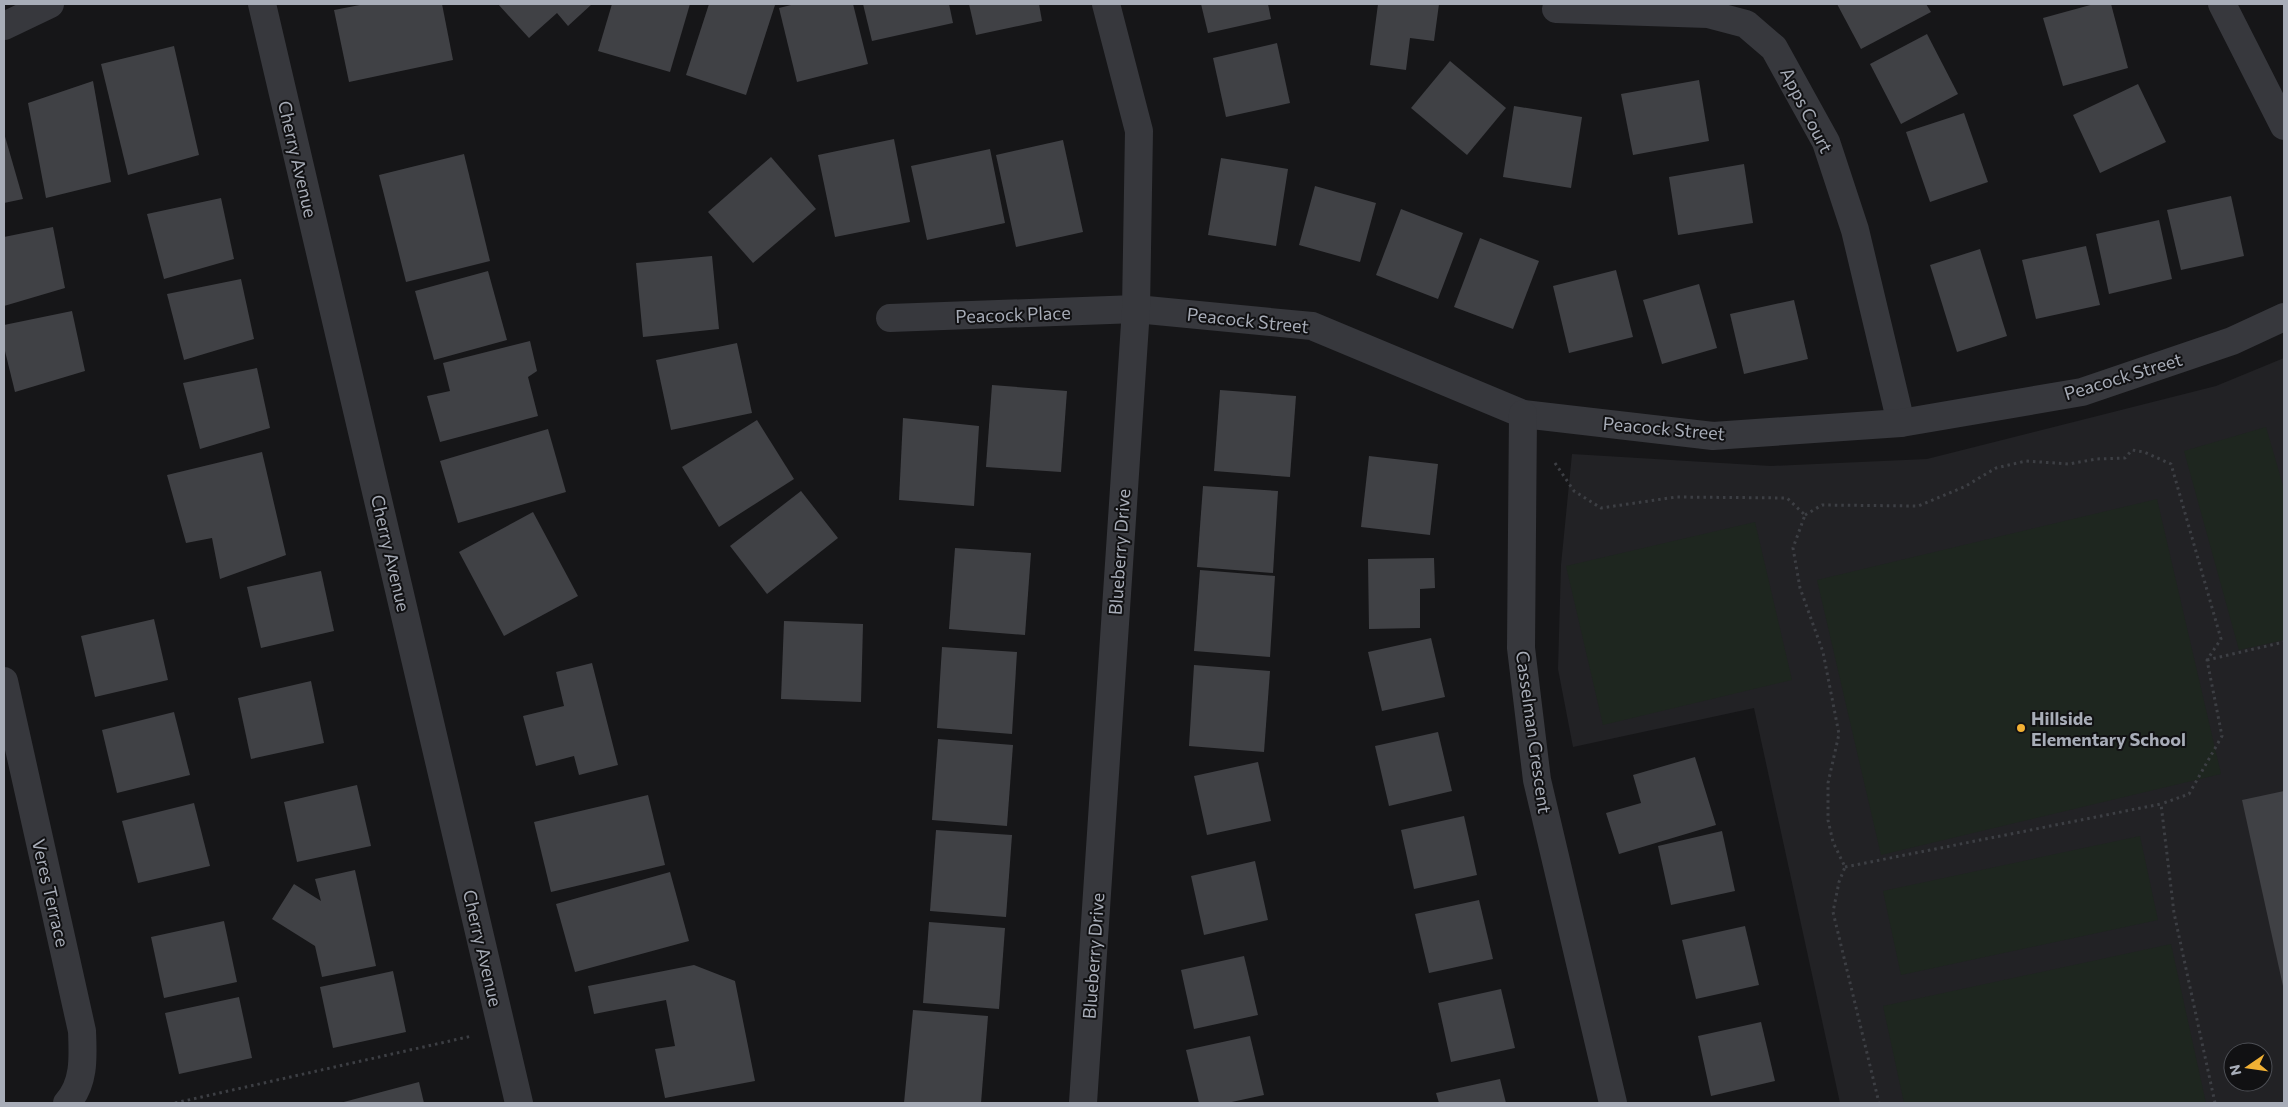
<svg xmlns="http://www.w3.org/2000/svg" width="2288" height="1107" font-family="Commissioner,sans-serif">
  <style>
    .built { fill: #222225; fill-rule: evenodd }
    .green { fill: #1e261f }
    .building { fill: #404145 }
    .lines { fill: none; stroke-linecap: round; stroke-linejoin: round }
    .path { stroke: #3d3f44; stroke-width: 3; stroke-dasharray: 2.5 4; stroke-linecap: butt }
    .minor { stroke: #37383d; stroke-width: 28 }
    .tertiary { stroke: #37383d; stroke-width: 28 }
    .poi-dot { fill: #f2b134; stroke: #111113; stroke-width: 2 }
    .labels { text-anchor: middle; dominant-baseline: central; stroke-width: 4; stroke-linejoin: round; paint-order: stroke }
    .street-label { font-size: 18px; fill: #a8adb8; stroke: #111113 }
    .poi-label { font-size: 18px; font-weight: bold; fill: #a8adb8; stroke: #111113; text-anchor: start }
  </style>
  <rect width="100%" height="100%" fill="#161618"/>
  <path class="built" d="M2284,358v745h-444l-86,-395 -181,39 -15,-78 3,-104 11,-111 199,12 156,-7 289,-73zM2233,1052h30v30h-30z"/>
  <g class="green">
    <polygon points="2266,427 2284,489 2284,640 2239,650 2184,451"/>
    <polygon points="2157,499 2221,774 1881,855 1817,580"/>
    <polygon points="1755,522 1792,680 1603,725 1566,566"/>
    <polygon points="2140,836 2158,920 1901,975 1883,891"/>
    <polygon points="2171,944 2206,1103 1904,1103 1883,1006"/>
  </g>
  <g class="building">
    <polygon points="365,4 442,4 453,60 349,82 334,10"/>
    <polygon points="498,4 592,4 568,26 557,13 529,38"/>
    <polygon points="612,4 690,4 670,72 598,51"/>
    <polygon points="709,4 775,5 746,95 686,75"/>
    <polygon points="795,4 853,4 868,64 797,82 779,8"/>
    <polygon points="863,4 949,4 953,23 872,41"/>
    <polygon points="969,4 1039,4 1042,21 976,35"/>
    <polygon points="1201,4 1268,4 1271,19 1208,33"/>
    <polygon points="1378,4 1439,4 1434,41 1410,38 1406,70 1370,65"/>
    <polygon points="1837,4 1926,4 1931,12 1861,49"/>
    <polygon points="2094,4 2111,4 2128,68 2063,86 2043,18"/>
    <polygon points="1927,34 1958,94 1901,124 1870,64"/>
    <polygon points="1277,43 1290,103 1226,117 1213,58"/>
    <polygon points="174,46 199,155 128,175 101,64"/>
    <polygon points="1450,61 1506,108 1467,155 1411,108"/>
    <polygon points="1699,80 1709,141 1633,155 1621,94"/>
    <polygon points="93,81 111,182 46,198 28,103"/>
    <polygon points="2138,84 2166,142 2100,173 2073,115"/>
    <polygon points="1514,106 1582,117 1571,188 1503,177"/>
    <polygon points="1964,113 1988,182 1930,202 1906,132"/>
    <polygon points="4,133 23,199 4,203"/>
    <polygon points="894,139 910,222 835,237 818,155"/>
    <polygon points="1063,140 1083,232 1016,247 996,155"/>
    <polygon points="990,149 1005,223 927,240 911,166"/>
    <polygon points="464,154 490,261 406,282 379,175"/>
    <polygon points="771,157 816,209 753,263 708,212"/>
    <polygon points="1221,158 1288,169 1276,246 1208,235"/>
    <polygon points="1744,164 1753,223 1678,235 1669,177"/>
    <polygon points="1315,186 1376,203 1360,262 1299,245"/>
    <polygon points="2231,196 2244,256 2181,270 2167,210"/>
    <polygon points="221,198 234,259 164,279 147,214"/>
    <polygon points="1401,209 1463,233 1438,299 1376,275"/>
    <polygon points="2159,220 2172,279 2109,294 2096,234"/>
    <polygon points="53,227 65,288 4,306 4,237"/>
    <polygon points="1480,238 1539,261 1513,329 1454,307"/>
    <polygon points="2086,246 2100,305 2036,319 2022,260"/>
    <polygon points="1980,249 2007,336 1957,352 1930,265"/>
    <polygon points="712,256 719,329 643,337 636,263"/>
    <polygon points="1616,270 1633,337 1569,353 1553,286"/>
    <polygon points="488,271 507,340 434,360 415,291"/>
    <polygon points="241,279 254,339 184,360 167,294"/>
    <polygon points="1699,284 1717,348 1662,364 1643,300"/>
    <polygon points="1794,300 1808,359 1744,374 1730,314"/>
    <polygon points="72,311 85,371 15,392 4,347 4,325"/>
    <polygon points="530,341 537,371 528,377 538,416 440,442 427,396 450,391 443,363"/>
    <polygon points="737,343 752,413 671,430 656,360"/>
    <polygon points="257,368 270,428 200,449 183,383"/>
    <polygon points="992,385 1067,391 1061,472 986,467"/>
    <polygon points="1220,390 1296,396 1290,477 1214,471"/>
    <polygon points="903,418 979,426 974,506 899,500"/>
    <polygon points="757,420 794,479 719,527 682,467"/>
    <polygon points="548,429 566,492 458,523 440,461"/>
    <polygon points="262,452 286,555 220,579 212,538 186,543 167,475"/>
    <polygon points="1369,456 1438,464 1430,535 1361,527"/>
    <polygon points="1203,486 1278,491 1273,573 1197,567"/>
    <polygon points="801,491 838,538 767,594 730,546"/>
    <polygon points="533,512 578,596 504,636 459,552"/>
    <polygon points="955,548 1031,553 1025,635 949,629"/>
    <polygon points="1434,558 1435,588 1420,589 1420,628 1369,629 1368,559"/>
    <polygon points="1200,570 1275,576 1270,657 1194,651"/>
    <polygon points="321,571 334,631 261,648 247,587"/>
    <polygon points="154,619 168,680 95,697 81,636"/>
    <polygon points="784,621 863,624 861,702 781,699"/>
    <polygon points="1431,638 1445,697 1382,711 1368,652"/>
    <polygon points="942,647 1017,652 1012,734 937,728"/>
    <polygon points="592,663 618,765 579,775 574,756 536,766 523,716 564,706 556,672"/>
    <polygon points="1194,665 1270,671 1264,752 1189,746"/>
    <polygon points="311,681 324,743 251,759 238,698"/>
    <polygon points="174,712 190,775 117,793 102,730"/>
    <polygon points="1438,732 1452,791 1389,806 1375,746"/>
    <polygon points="938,739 1013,745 1007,826 932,820"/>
    <polygon points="1695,757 1716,825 1619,854 1606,813 1641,803 1633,775"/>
    <polygon points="1258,762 1271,821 1207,835 1194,776"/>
    <polygon points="357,785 371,846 297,862 284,802"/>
    <polygon points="2284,791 2284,986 2283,986 2242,800"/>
    <polygon points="648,795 665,865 551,892 534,822"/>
    <polygon points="194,803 210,866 138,883 122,821"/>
    <polygon points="1464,816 1477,875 1414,889 1401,830"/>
    <polygon points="936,830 1012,835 1006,917 930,911"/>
    <polygon points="1722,831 1735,891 1671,905 1658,846"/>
    <polygon points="1255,861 1268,920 1204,935 1191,876"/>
    <polygon points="355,870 376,966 322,977 315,946 272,919 294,884 321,901 315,879"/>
    <polygon points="670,872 689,941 575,972 556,904"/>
    <polygon points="1479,900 1493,959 1429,973 1415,914"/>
    <polygon points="224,921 237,982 164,998 151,937"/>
    <polygon points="929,922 1005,928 999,1009 923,1003"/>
    <polygon points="1745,926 1759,985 1696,999 1682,940"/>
    <polygon points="1244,956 1258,1015 1194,1029 1181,970"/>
    <polygon points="694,965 735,981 755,1081 665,1098 655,1049 675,1046 666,1000 594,1014 588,986"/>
    <polygon points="393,971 406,1032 333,1048 320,987"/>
    <polygon points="1501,989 1515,1048 1451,1062 1438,1003"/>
    <polygon points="239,997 252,1058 179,1074 165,1013"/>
    <polygon points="913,1010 988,1016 981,1103 904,1103"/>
    <polygon points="1761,1022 1775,1081 1711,1096 1698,1036"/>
    <polygon points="1250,1036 1264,1095 1227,1103 1199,1103 1186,1050"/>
    <polygon points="1500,1079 1506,1103 1439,1103 1436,1093"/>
    <polygon points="419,1082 424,1103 340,1103"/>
  </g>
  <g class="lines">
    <g class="path">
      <polyline points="1555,463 1574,491 1601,508 1676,497 1787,498 1805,515 1793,548 1800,588 1823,652 1839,734 1828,783 1828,820 1833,842 1845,867 1839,882 1833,912 1879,1103"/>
      <polyline points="1805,515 1822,505 1918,506 1964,487 1996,468 2026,461 2069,464 2096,459 2125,458 2132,450 2144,452 2171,464 2221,639 2207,660 2222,736 2189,794 2161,804"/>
      <polyline points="2207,660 2284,642"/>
      <polyline points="1845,867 2161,804 2174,913 2215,1103"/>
      <polyline points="175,1103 472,1036"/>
    </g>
    <g class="minor">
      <polyline points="2222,4 2284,126"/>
      <polyline points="1556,9 1708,14 1746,24 1774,48 1826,142 1855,230 1901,423"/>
      <polyline points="4,26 50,4"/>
      <polyline points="890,318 1136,309 1312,326 1523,414 1713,436 1901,423 2082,392 2232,341 2284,317"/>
      <polyline points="1523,414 1521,648 1537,780 1613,1103"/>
      <path d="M4,681l78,350c1,25 3,52 -15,72"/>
      <polyline points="1083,1103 1136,309 1139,131 1106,4"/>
    </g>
    <polyline class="tertiary" points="262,4 519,1103"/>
  </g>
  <circle class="poi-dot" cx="2021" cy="728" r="5"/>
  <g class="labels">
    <g class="street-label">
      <text transform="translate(1807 110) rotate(63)">Apps Court</text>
      <text transform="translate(298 159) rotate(77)">Cherry Avenue</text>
      <text transform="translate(1013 314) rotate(-2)">Peacock Place</text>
      <text transform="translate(1248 320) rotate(6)">Peacock Street</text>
      <text transform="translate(2123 376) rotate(-17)">Peacock Street</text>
      <text transform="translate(1664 428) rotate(5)">Peacock Street</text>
      <text transform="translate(1119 552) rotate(-86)">Blueberry Drive</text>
      <text transform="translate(391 553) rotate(77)">Cherry Avenue</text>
      <text transform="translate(1534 732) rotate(82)">Casselman Crescent</text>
      <text transform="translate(51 893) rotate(77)">Veres Terrace</text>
      <text transform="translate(483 948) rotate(77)">Cherry Avenue</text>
      <text transform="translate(1093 956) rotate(-86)">Blueberry Drive</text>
    </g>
    <g class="poi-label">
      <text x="2031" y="718">Hillside<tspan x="2031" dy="21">Elementary School</tspan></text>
    </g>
  </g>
  <rect width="2288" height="1107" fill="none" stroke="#a8adb8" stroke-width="10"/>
  <g transform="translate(2248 1067) rotate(257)"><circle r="24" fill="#111113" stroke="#4d4f55"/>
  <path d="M0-4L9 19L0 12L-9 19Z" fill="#f2b134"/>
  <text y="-8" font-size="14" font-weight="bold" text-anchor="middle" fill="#a8adb8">N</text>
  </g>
</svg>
